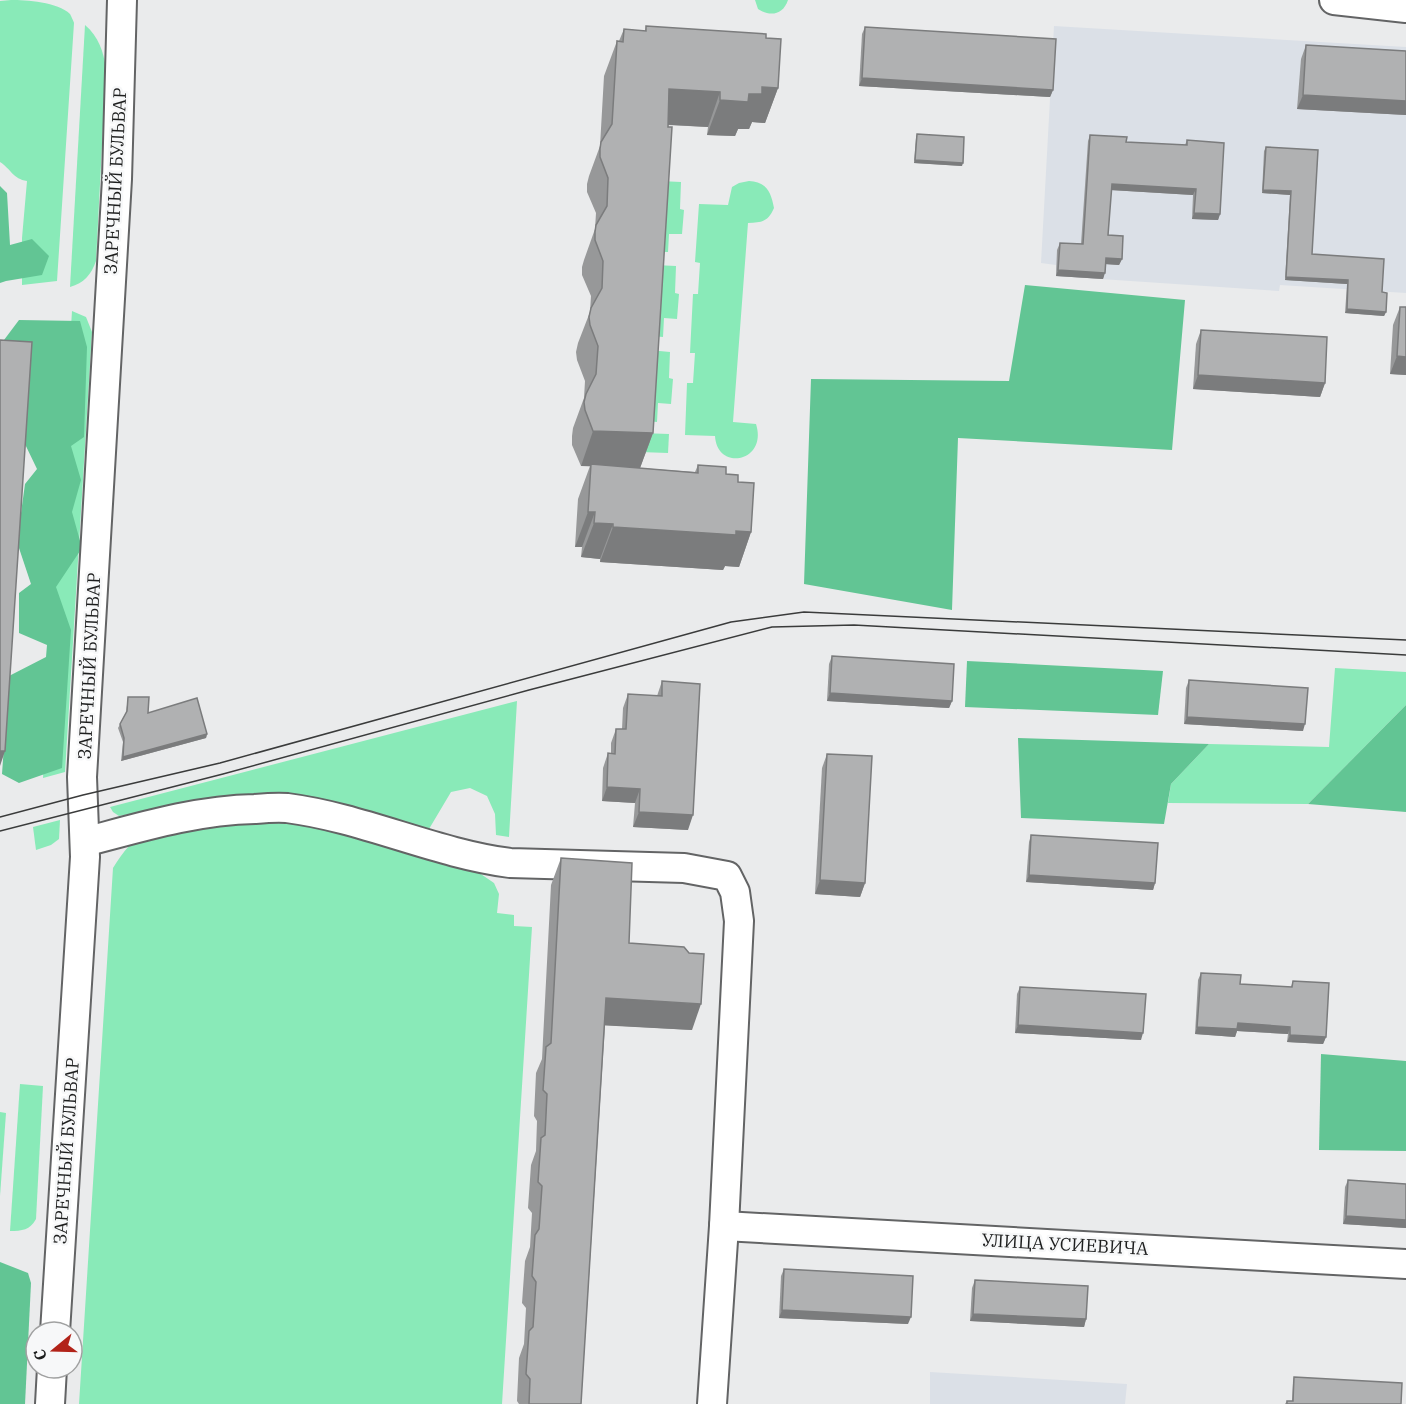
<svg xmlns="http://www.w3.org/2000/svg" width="1406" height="1404" font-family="'IBM Plex Serif',serif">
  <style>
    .built { fill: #dbe0e7 }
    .green { fill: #89eab8 }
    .forest { fill: #62c594 }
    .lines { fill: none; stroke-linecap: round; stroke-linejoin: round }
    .minor-casing { stroke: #636465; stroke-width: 32 }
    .minor { stroke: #fff; stroke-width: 28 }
    .tram { stroke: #3a3b3b; stroke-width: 1.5 }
    .wall { fill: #979899 }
    .shaded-wall { fill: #7b7c7d }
    .building { fill: #b0b1b2; stroke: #7b7c7d; stroke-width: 1.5 }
    .labels { text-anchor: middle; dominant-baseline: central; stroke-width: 5; stroke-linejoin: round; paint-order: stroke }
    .street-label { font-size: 18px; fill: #1d1e1e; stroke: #f7f8f9 }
  </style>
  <rect width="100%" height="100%" fill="#eaebec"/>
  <g class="built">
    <polygon points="1054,26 1406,47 1406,293 1280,285 1279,291 1056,276 1056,265 1041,263"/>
    <polygon points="930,1372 1127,1384 1125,1404 930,1404"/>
  </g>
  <g class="green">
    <path d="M11,0c15,0 47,2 59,14 0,0 4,8 4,9l-17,258 -35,4v-47l5,-57c-14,-2 -16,-12 -27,-19v-161z"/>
    <path d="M755,0h33c-5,15 -18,17 -30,9z"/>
    <path d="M85,25c14,12 18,26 21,43l-10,193c-5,14 -12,22 -26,26z"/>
    <polygon points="660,181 681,182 680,209 684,210 682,234 669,234 668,252 657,252"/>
    <path d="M749,181c18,1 22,11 25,27 -6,14 -12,14 -26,15l-15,199 23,2c12,38 -39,48 -41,12l-30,-1 2,-52h6l2,-30h-5l3,-59h5l2,-31 -5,-1 4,-58 29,1 4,-18 7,-4z"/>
    <polygon points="655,265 676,266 675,293 679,294 677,319 664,318 663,337 652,336"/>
    <polygon points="72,311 86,317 92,332 65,772 43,778"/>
    <polygon points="649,350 670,352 669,378 673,379 671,404 658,403 657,422 646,421"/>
    <polygon points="641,433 669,434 668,453 640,452"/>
    <polygon points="1335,668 1406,672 1406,705 1308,804 1168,803 1171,784 1209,744 1329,747"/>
    <polygon points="517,701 509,837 496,835 495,814 487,796 470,788 451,792 429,829 312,799 210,799 119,816 113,812 110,807"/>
    <polygon points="60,820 59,839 51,845 36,850 33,827"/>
    <path d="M248,822h37l34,5 153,41 22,15 5,11 -2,19 17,2v11l18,1 -30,477h-423l34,-536c5,-8 10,-16 17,-23 18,-16 91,-19 118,-23z"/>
    <path d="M20,1084l23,2 -7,133c-6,11 -14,12 -26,12z"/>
    <polygon points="0,1112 6,1113 0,1196"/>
  </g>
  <g class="forest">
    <polygon points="0,186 7,193 10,245 32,239 49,256 42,275 6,281 0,283"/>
    <polygon points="1025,285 1185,300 1172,450 958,438 952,610 804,584 811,379 1009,381"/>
    <polygon points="19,320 80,321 87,347 84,437 71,446 81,480 72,512 82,548 56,587 71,630 62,768 19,783 2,774 9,676 46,657 47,645 19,633 19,593 31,584 17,542 25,484 37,469 24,442 1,344"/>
    <polygon points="967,661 1163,671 1158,715 965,707"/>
    <polygon points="1406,705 1406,812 1308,804"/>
    <polygon points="1018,738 1209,744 1171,784 1164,824 1021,818"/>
    <polygon points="1321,1054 1406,1061 1406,1151 1319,1150"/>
    <polygon points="0,1262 28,1273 31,1283 25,1404 0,1404"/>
  </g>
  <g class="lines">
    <g class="minor-casing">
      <g id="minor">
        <polyline points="1334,0 1406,8"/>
        <path d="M85,842c56,-15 112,-32 170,-33 11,-1 22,-2 32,-1 77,10 147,45 223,55l174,5 43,8 8,16 4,29 -15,305 -12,178"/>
        <polyline points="724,1226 1406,1264"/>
        <polyline points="55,1332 85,857 82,777 117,179 122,0"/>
        <polyline points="50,1404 52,1368"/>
      </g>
    </g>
    <use href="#minor" class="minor"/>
    <g class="tram">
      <polyline points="0,817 83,795 220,763 731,622 804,612 1406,640"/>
      <polyline points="0,831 223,774 529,690 772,627 854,625 1406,655"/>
    </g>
  </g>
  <g class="wall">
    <polygon points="646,26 766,38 778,88 765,123 752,122 749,129 738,129 735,136 707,135 708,127 668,125 653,433 640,468 695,472 698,465 726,474 738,482 751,532 739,567 725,566 723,570 600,562 600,559 581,557 582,547 575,547 578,499 590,466 581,466 572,445 572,436 573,428 584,398 585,381 577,360 576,352 578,343 590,312 591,296 582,275 582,267 584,260 595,229 596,213 587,192 587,184 589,176 600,146 604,76 617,41 619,41 624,29 645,31"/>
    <polygon points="865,27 1053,90 1050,97 859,86 862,34"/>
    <polygon points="1306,45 1406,51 1406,115 1297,109 1301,59"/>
    <polygon points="917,134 962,166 914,163 916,138"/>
    <polygon points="1090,135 1126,142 1185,145 1187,140 1220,214 1218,220 1192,219 1193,195 1111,190 1108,235 1122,259 1119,265 1106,264 1103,279 1056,276 1057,250 1060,243 1081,244 1088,141"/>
    <polygon points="1266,147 1318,150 1312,254 1382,292 1386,312 1384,316 1345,313 1347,284 1285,280 1290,195 1262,193 1264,151"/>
    <polygon points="1400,307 1406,375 1390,374 1393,325"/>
    <polygon points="1201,330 1325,383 1320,397 1193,389 1196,344"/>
    <polygon points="832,656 952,701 949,708 827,701 829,664"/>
    <polygon points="1189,680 1303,731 1184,724 1186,688"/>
    <polygon points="662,681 688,830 633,827 635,803 602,801 603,768 608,753 611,754 611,743 616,729 622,729 623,708 628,694 657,696"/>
    <polygon points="128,697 148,713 207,734 206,738 121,761 123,742 118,728 126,713"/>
    <polygon points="827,754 865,883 860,897 815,894 822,768"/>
    <polygon points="1031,835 1155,883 1153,890 1026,882 1029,842"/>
    <polygon points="561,858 629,943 692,1030 605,1025 581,1404 519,1404 517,1401 519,1358 524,1344 526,1308 522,1303 525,1261 530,1247 532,1213 528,1208 531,1165 536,1151 537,1121 534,1116 536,1073 542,1059 551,885"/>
    <polygon points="1201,973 1240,984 1291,987 1293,981 1326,1037 1323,1044 1287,1042 1288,1034 1237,1031 1235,1037 1195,1034 1198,980"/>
    <polygon points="1020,987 1141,1040 1015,1033 1017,994"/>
    <polygon points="1348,1180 1406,1184 1406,1228 1343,1224 1345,1187"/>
    <polygon points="784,1269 908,1324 779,1318 781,1276"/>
    <polygon points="975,1280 1086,1319 1084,1327 970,1321 972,1288"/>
    <polygon points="1294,1377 1401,1404 1285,1404 1287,1401 1292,1401 1293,1381"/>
  </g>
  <g class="shaded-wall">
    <polygon points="862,78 1053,90 1050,97 859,86"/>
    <polygon points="762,87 778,88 765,123 752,122 749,129 738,129 735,136 707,135 720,100 749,94"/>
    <polygon points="669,89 720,92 708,127 656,124"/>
    <polygon points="1303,95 1406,101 1406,115 1297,109"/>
    <polygon points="915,160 963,163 962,166 914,163"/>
    <polygon points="1112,184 1196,189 1193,195 1110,190"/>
    <polygon points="1263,190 1291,191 1290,195 1262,193"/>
    <polygon points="1194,213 1220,214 1218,220 1192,219"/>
    <polygon points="1106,258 1122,259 1119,265 1104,264"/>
    <polygon points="1058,270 1105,273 1103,279 1056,276"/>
    <polygon points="1286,277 1348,280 1347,284 1285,280"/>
    <polygon points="1347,309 1386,312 1384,316 1345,313"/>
    <polygon points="1397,356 1406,357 1406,375 1390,374"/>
    <polygon points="1198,375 1325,383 1320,397 1193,389"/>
    <polygon points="593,431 653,433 640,468 581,466"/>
    <polygon points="588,512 595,512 582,547 575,547"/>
    <polygon points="594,523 613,524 600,559 581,557"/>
    <polygon points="613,527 736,531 751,532 739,567 725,566 723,570 600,562"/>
    <polygon points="830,693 952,701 949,708 827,701"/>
    <polygon points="1187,717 1305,724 1303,731 1184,724"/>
    <polygon points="207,734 206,738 121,761 123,757"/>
    <polygon points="0,751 5,751 0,766"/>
    <polygon points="607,787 640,789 635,803 602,801"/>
    <polygon points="639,812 693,815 688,830 633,827"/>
    <polygon points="1029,875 1155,883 1153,890 1026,882"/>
    <polygon points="820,880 865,883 860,897 815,894"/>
    <polygon points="606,998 701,1004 692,1030 597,1025"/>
    <polygon points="1238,1023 1290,1027 1288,1034 1237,1031 1235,1037 1195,1034 1197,1027"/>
    <polygon points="1018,1025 1143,1033 1141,1040 1015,1033"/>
    <polygon points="1290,1035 1326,1037 1323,1044 1287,1042"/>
    <polygon points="1346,1216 1406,1220 1406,1228 1343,1224"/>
    <polygon points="782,1310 911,1317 908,1324 779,1318"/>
    <polygon points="973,1314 1086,1319 1084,1327 970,1321"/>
  </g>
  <g class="building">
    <polygon points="646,26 766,34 766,38 781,39 778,88 762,87 762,94 749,94 748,102 720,100 720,92 669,89 668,127 672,127 653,433 593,431 585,410 584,402 586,394 596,374 598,346 590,325 589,317 591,308 602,288 603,261 595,240 595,232 596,225 607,206 608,178 600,157 600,149 601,142 612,124 617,41 623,42 624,29 646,31"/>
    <polygon points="865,27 1056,39 1053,90 862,78"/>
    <polygon points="1306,45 1406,51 1406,101 1303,95"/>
    <polygon points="917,134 964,137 963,163 915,160"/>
    <polygon points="1090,135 1127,137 1126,142 1187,145 1187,140 1224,143 1220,214 1194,213 1196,189 1112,184 1108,235 1123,236 1122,259 1106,258 1105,273 1058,270 1060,243 1083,244"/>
    <polygon points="1266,147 1318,150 1312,254 1384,259 1382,292 1387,293 1386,312 1347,309 1348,280 1286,277 1291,191 1263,190"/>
    <polygon points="1400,307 1406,307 1406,357 1397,356"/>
    <polygon points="1201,330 1327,337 1325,383 1198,375"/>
    <polygon points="0,340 32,342 5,751 0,751"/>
    <polygon points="591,464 698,473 698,465 726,467 726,474 738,475 738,482 754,483 751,532 736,531 736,535 613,527 613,524 594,523 595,512 588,512"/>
    <polygon points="832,656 954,664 952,701 830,693"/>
    <polygon points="1189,680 1308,688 1305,724 1187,717"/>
    <polygon points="662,681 700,684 693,815 639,812 640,789 607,787 608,753 615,754 616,729 626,729 628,694 662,696"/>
    <polygon points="128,697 149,697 148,713 197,698 207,734 123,757 124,738 120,724 127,711"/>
    <polygon points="827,754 872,756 865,883 820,880"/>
    <polygon points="1031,835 1158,843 1155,883 1029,875"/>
    <polygon points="561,858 632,863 629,943 684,947 689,953 704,954 701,1004 606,998 581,1404 529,1404 530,1379 526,1374 529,1331 533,1327 536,1282 532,1276 535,1235 539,1229 542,1186 538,1182 541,1138 545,1135 547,1094 543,1090 546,1047 551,1043"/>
    <polygon points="1201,973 1241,975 1240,984 1292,987 1293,981 1329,983 1326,1037 1290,1035 1290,1027 1238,1023 1237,1029 1197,1027"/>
    <polygon points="1020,987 1146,994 1143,1033 1018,1025"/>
    <polygon points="1348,1180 1406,1184 1406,1220 1346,1216"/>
    <polygon points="784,1269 913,1276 911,1317 782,1310"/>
    <polygon points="975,1280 1088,1286 1086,1319 973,1314"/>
    <polygon points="1294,1377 1402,1383 1401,1404 1287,1404 1287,1401 1293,1401"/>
  </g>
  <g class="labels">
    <g class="street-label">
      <text transform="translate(115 181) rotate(-87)">ЗАРЕЧНЫЙ БУЛЬВАР</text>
      <text transform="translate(89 666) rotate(-87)">ЗАРЕЧНЫЙ БУЛЬВАР</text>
      <text transform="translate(66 1151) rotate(-86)">ЗАРЕЧНЫЙ БУЛЬВАР</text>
      <text transform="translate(1065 1244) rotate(3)">УЛИЦА УСИЕВИЧА</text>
    </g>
  </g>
  <g transform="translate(54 1350) rotate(251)"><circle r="28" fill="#f7f8f9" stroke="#a0a1a1" stroke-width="1.5"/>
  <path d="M0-4.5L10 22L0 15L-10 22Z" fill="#b22319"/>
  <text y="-9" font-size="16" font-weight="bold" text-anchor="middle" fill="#1d1e1e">С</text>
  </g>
</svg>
